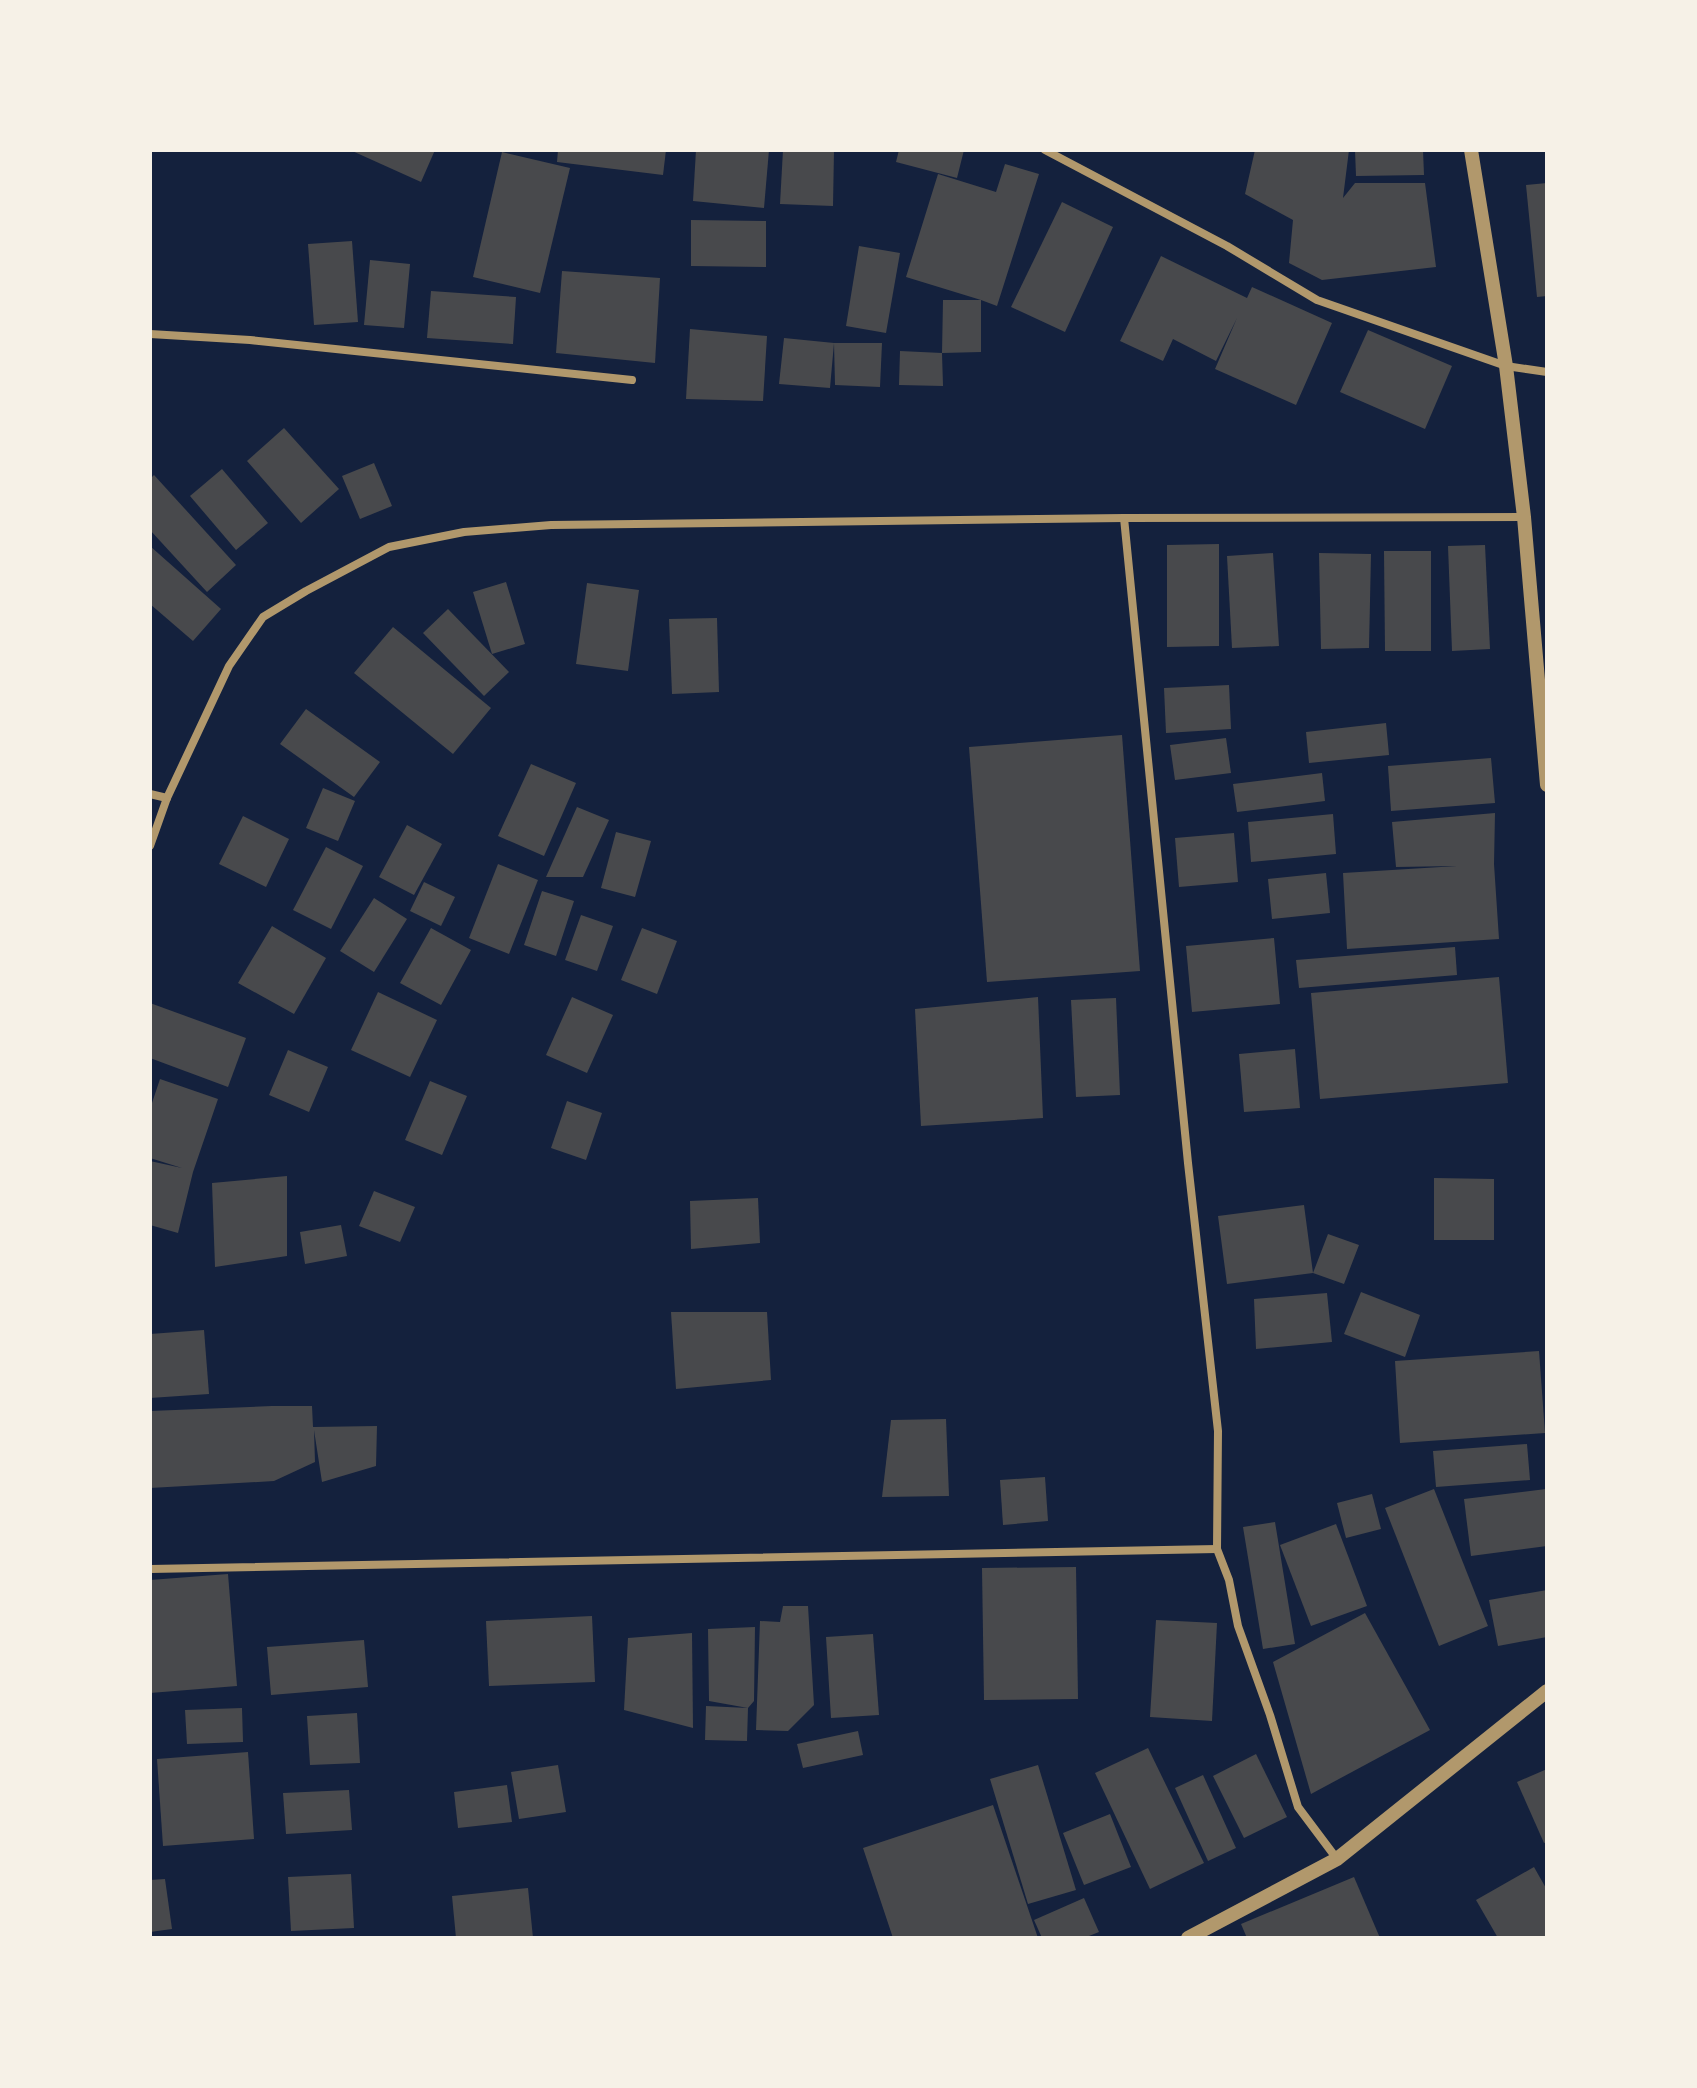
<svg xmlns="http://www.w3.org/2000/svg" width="1697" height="2088" font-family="Signika,sans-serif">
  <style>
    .building { fill: #48494c }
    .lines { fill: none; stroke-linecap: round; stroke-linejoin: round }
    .minor { stroke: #b1986c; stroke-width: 8 }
    .tertiary { stroke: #b1986c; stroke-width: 14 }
  </style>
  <rect width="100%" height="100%" fill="#14213d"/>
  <g class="building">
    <polygon points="350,150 435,150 421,182"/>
    <polygon points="558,150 666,150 663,175 557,162"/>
    <polygon points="696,150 769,150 764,208 693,201"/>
    <polygon points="783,150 834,150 833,206 780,204"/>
    <polygon points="899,150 964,150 957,178 896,162"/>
    <polygon points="1255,150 1349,150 1343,198 1355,183 1425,183 1436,267 1322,280 1289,263 1293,220 1245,194"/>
    <polygon points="1355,150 1423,150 1424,175 1356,176"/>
    <polygon points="502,152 570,168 540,293 473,277"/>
    <polygon points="1005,164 1039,174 997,306 981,300 981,352 942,353 943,300 981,300 906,277 938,174 996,192"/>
    <polygon points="1547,183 1547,296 1537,297 1526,185"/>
    <polygon points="1062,202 1113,227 1065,332 1011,307"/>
    <polygon points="691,220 766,221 766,267 691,266"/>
    <polygon points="352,241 358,322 314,325 308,244"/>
    <polygon points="859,246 900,253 886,333 846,326"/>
    <polygon points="1161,256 1247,298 1252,287 1332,323 1296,405 1215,369 1237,318 1216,361 1173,339 1163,361 1120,341"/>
    <polygon points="370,260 410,264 404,328 364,325"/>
    <polygon points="562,271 660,278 655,363 556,353"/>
    <polygon points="431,291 516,297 513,344 427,338"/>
    <polygon points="690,329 767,336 763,401 686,399"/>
    <polygon points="1368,330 1452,366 1425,429 1340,392"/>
    <polygon points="784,338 834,343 830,388 779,384"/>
    <polygon points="834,343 882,343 880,387 835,385"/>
    <polygon points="900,351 942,353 943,386 899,385"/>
    <polygon points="284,428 339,489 301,523 247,461"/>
    <polygon points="374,463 392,506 360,519 342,476"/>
    <polygon points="222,469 268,523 236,550 190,496"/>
    <polygon points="154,475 236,565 207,592 150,530 150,479"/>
    <polygon points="1219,544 1219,646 1167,647 1167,545"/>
    <polygon points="1485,545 1490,649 1452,651 1448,546"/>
    <polygon points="150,546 221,609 193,641 150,604"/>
    <polygon points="1384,551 1431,551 1431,651 1385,651"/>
    <polygon points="1273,553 1279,646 1232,648 1227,556"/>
    <polygon points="1319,553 1371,554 1369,648 1321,649"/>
    <polygon points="506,582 525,644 492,654 473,592"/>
    <polygon points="587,583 639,590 628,671 576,664"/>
    <polygon points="448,609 509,672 484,696 423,633"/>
    <polygon points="717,618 719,692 672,694 669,619"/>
    <polygon points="393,627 491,708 453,754 354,673"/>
    <polygon points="1229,685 1231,729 1166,733 1164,688"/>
    <polygon points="306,709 380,762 354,797 280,744"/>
    <polygon points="1386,723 1389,755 1309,763 1306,732"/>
    <polygon points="1122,735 1140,971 987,982 969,747"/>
    <polygon points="1226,738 1231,773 1175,780 1170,745"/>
    <polygon points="1491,758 1495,803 1391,811 1388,766"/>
    <polygon points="531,764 576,783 544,856 498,836"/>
    <polygon points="1322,773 1325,801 1237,812 1233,784"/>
    <polygon points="323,788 355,801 338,841 306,828"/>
    <polygon points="577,807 609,820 583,877 546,877"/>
    <polygon points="1495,813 1494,864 1499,939 1347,949 1343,873 1457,866 1396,867 1392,822"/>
    <polygon points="1333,814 1336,854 1251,862 1248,822"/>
    <polygon points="243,816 289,839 266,887 219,864"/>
    <polygon points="407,825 442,844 414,895 379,877"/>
    <polygon points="616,832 651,841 635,897 601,888"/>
    <polygon points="1234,833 1238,882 1179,887 1175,838"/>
    <polygon points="326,847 363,866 331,929 293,910"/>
    <polygon points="498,864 538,880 509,954 469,938"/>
    <polygon points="1326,873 1330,913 1272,919 1268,879"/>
    <polygon points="424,882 455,897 441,926 410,911"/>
    <polygon points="542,891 574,901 556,956 524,945"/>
    <polygon points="374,898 407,919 374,972 340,951"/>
    <polygon points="581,915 613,926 597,971 565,960"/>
    <polygon points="272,926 326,958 294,1014 238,983"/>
    <polygon points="431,928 471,950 441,1005 400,983"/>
    <polygon points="642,928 677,941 657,994 621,980"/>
    <polygon points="1274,938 1280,1004 1192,1012 1186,946"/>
    <polygon points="1455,947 1457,975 1299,988 1296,960"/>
    <polygon points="1499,977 1508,1083 1320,1099 1311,993"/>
    <polygon points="378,992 437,1020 410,1077 351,1050"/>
    <polygon points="572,997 613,1015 587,1073 546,1055"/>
    <polygon points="1038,997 1043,1118 921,1126 915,1009"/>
    <polygon points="1116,998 1120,1095 1076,1097 1071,1000"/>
    <polygon points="150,1003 246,1038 228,1087 150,1058"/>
    <polygon points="1295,1049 1300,1108 1244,1112 1239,1054"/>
    <polygon points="288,1050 328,1067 309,1112 269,1095"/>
    <polygon points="160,1079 218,1099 193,1172 178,1233 150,1225 150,1161 182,1168 150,1158 150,1109"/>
    <polygon points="430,1081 467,1096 442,1155 405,1140"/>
    <polygon points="567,1101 602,1113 586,1160 551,1148"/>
    <polygon points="287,1176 287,1256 215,1267 212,1183"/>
    <polygon points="1434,1178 1494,1179 1494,1240 1434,1240"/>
    <polygon points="374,1191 415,1207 400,1242 359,1226"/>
    <polygon points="758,1198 760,1243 691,1249 690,1201"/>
    <polygon points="1304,1205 1313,1273 1328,1234 1359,1245 1344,1284 1313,1273 1227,1284 1218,1216"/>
    <polygon points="341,1225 347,1256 305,1264 300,1232"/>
    <polygon points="1361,1292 1420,1315 1405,1357 1344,1334"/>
    <polygon points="1327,1293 1332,1342 1256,1349 1254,1299"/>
    <polygon points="671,1312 767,1312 771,1380 676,1389"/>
    <polygon points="204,1330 209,1394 150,1398 150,1334"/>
    <polygon points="1539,1351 1545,1433 1400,1443 1395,1361"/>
    <polygon points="272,1406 312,1406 313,1427 377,1426 376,1466 322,1482 314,1430 315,1462 274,1481 150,1488 150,1411"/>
    <polygon points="946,1419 949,1496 882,1497 891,1420"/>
    <polygon points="1527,1444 1530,1480 1436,1487 1433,1451"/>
    <polygon points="1045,1477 1048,1521 1003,1525 1000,1480"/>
    <polygon points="1434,1489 1488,1626 1439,1646 1385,1508"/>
    <polygon points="1546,1489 1547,1546 1471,1556 1464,1499"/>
    <polygon points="1372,1494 1381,1529 1346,1538 1337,1503"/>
    <polygon points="1275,1522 1295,1644 1263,1649 1243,1527"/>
    <polygon points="1336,1524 1367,1606 1311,1626 1280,1545"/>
    <polygon points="1076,1567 1078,1699 984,1700 982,1568"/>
    <polygon points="228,1574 237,1686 150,1693 150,1580"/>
    <polygon points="1547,1590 1547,1637 1498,1646 1489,1600"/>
    <polygon points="783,1606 808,1606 814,1705 788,1731 756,1730 760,1621 780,1622"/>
    <polygon points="1365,1613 1430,1730 1311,1794 1273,1662"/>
    <polygon points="592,1616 595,1682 489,1686 486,1621"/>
    <polygon points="1156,1620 1217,1623 1212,1721 1150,1717"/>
    <polygon points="755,1627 754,1701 748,1708 747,1741 705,1740 706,1706 748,1708 709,1701 708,1629"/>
    <polygon points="692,1633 693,1728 624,1710 628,1638"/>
    <polygon points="873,1634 879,1715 831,1718 826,1637"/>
    <polygon points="364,1640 368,1687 271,1695 267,1647"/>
    <polygon points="242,1708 243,1742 187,1744 185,1710"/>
    <polygon points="357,1713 360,1763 310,1765 307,1716"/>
    <polygon points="858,1731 863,1755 803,1768 797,1744"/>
    <polygon points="1148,1748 1204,1863 1150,1889 1095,1773"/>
    <polygon points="248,1752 254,1839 163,1846 157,1759"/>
    <polygon points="1256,1754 1287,1817 1244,1838 1213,1776"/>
    <polygon points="558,1765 566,1812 519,1819 511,1772"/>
    <polygon points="1038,1765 1076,1890 1028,1904 990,1779"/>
    <polygon points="1547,1769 1547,1842 1544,1843 1517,1782"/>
    <polygon points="1203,1775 1236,1848 1208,1861 1175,1788"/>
    <polygon points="507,1785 512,1822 458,1828 454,1792"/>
    <polygon points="349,1790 352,1830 286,1834 283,1793"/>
    <polygon points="993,1805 1038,1938 893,1938 863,1848"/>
    <polygon points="1110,1814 1131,1867 1084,1885 1063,1833"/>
    <polygon points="1534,1867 1547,1890 1547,1937 1498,1938 1476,1900"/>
    <polygon points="351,1874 354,1928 291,1931 288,1877"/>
    <polygon points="1354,1877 1380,1938 1247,1938 1241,1924"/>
    <polygon points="165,1879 172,1929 150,1932 150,1880"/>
    <polygon points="528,1888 533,1938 456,1938 452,1896"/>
    <polygon points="1084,1898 1099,1932 1084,1938 1042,1938 1034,1920"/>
  </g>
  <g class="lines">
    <g class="minor">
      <polyline points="1045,150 1227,246 1317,300 1506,366 1547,372"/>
      <polyline points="150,334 250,340 632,380"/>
      <polyline points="1124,518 1188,1163 1218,1431 1217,1549 1229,1580 1238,1626 1270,1715 1298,1807 1337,1859"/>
      <polyline points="150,794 167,798"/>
      <polyline points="150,846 167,798 229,666 263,617 306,591 389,547 464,532 551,525 1124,518 1524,517"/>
      <polyline points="150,1569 1217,1549"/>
    </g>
    <g class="tertiary">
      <polyline points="1471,150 1506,366 1524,517 1547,785"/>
      <polyline points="1188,1938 1337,1859 1547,1691"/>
    </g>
  </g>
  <rect width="1697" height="2088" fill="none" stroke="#f6f1e7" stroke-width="304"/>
</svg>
